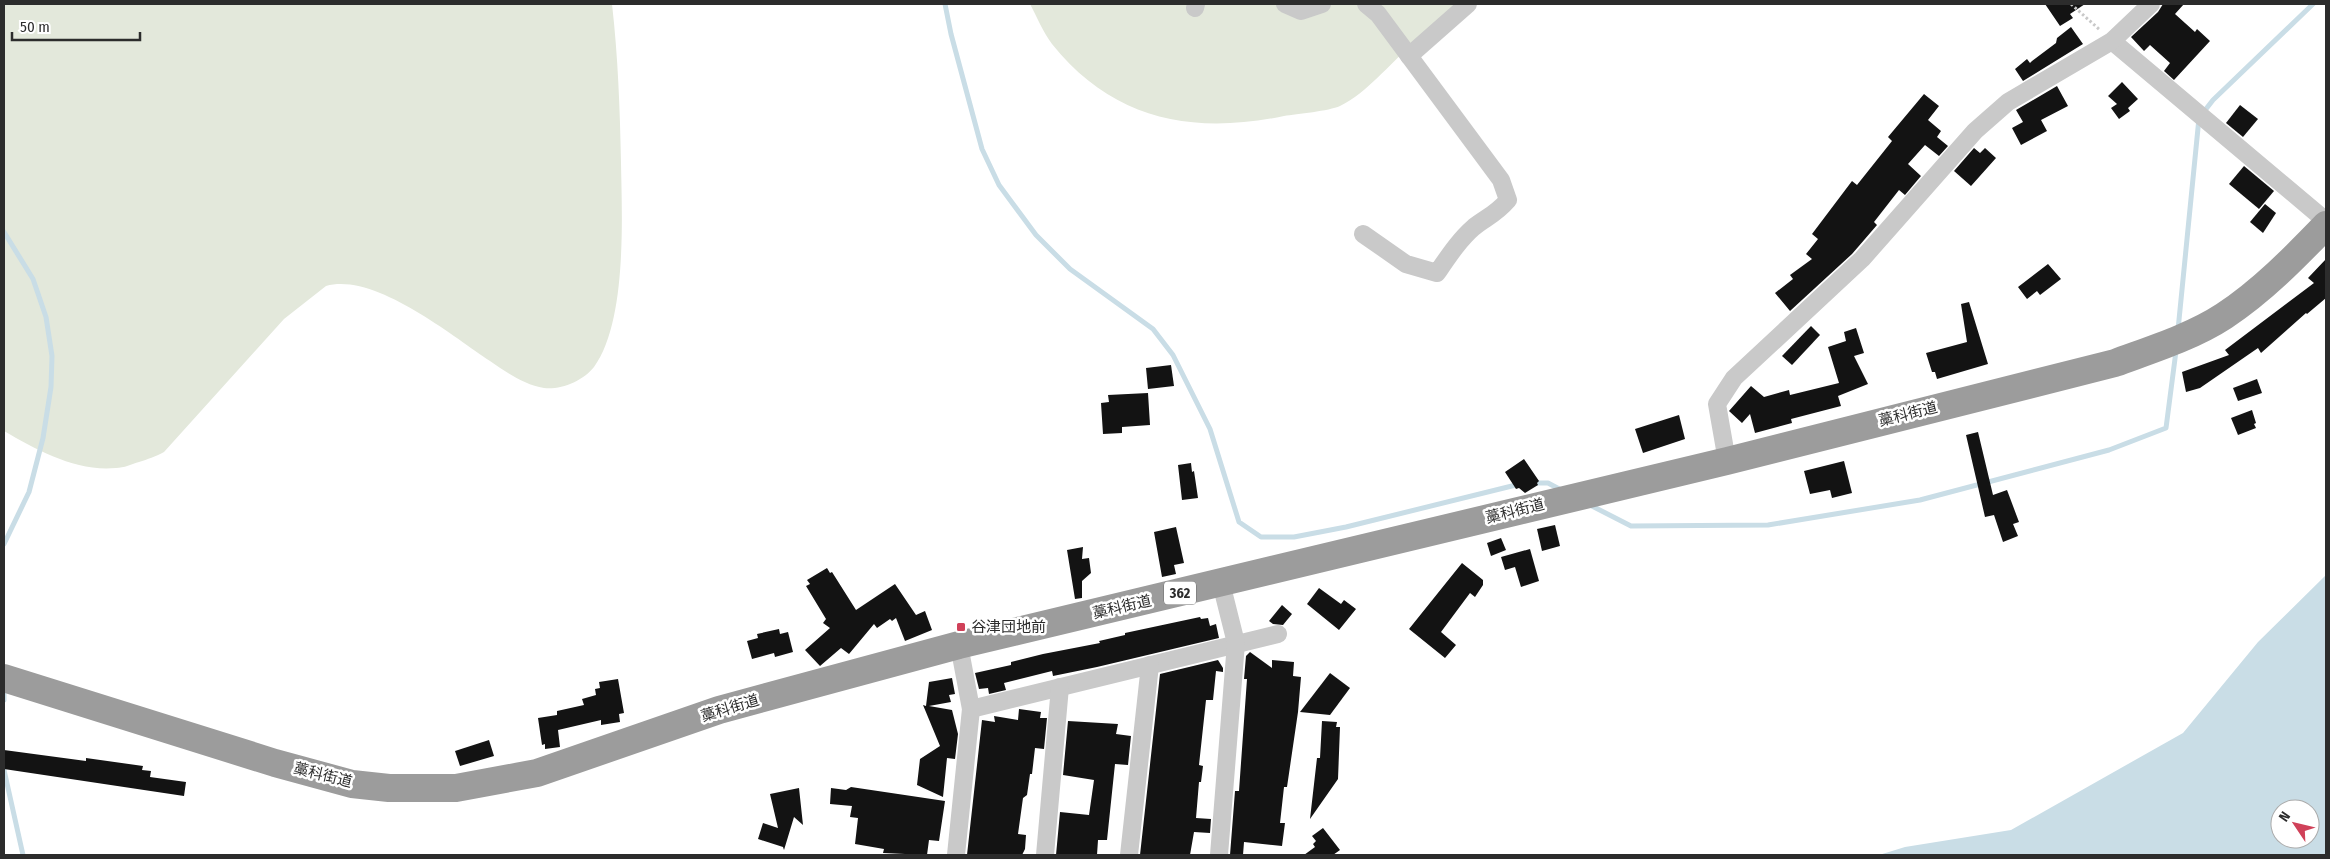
<svg xmlns="http://www.w3.org/2000/svg" width="2330" height="859" font-family="'Fira Sans Condensed','Noto Sans JP',sans-serif">
  <style>
    .green { fill: #e3e8db }
    .water { fill: #c9dde6; fill-rule: evenodd }
    .lines { fill: none; stroke-linecap: round; stroke-linejoin: round }
    .stream { stroke: #c9dde6; stroke-width: 5 }
    .building { fill: #131313 }
    .path { stroke: #c9c9c9; stroke-width: 3; stroke-dasharray: 2.5 2.5; stroke-linecap: butt }
    .minor { stroke: #c9c9c9; stroke-width: 18 }
    .trunk { stroke: #9c9c9c; stroke-width: 28 }
    .poi-dot { fill: #d04159; stroke: #fff; stroke-width: 2 }
    .labels { text-anchor: middle; dominant-baseline: central; stroke-width: 5; stroke-linejoin: round; paint-order: stroke }
    .shield { fill: #fff; stroke: #6b6b6b; stroke-width: 1 }
    .shield-label { font-size: 14px; font-weight: bold; fill: #2c2c2c }
    .street-label { font-size: 15px; fill: #2c2c2c; stroke: #fff }
    .poi-label { font-size: 15px; fill: #2c2c2c; stroke: #fff; text-anchor: start }
  </style>
  <rect width="100%" height="100%" fill="#fff"/>
  <g class="green">
    <path d="M4,4h608c6,53 8,105 9,159 1,54 6,159 -27,204 -11,14 -33,23 -50,21 -20,-3 -38,-16 -54,-27 -39,-26 -116,-89 -164,-75l-42,33 -120,133c-9,5 -16,7 -25,10 -7,2 -15,6 -23,6 -40,4 -79,-18 -112,-37z"/>
    <path d="M1030,4h437c-19,13 -38,26 -55,41 -24,20 -44,47 -72,61 -11,5 -43,8 -56,10 -92,19 -171,4 -232,-72 -9,-12 -15,-27 -22,-40z"/>
  </g>
  <path class="water" d="M2326,575v280h-447l26,-8 106,-17 172,-97 75,-91zM2280,809h30v30h-30z"/>
  <g class="lines">
    <g class="stream">
      <polyline points="945,4 951,34 982,149 999,185 1036,235 1070,269 1153,329 1173,355 1210,429 1239,522 1261,537 1294,537 1346,527 1520,484"/>
      <polyline points="4,232 33,279 46,317 52,356 51,387 43,438 29,492 4,544"/>
      <polyline points="2178,330 2199,118 2213,100 2313,4"/>
      <polyline points="1531,483 1548,483 1563,491"/>
      <polyline points="1588,504 1631,526 1768,525 1920,500 2109,450 2166,428 2176,351"/>
      <polyline points="4,700 4,688"/>
      <polyline points="4,770 23,855"/>
    </g>
  </g>
  <g class="building">
    <polygon points="2045,4 2085,4 2070,14 2073,18 2060,26"/>
    <polygon points="2163,4 2184,4 2175,14 2195,32 2197,29 2210,41 2174,80 2164,71 2170,63 2150,45 2144,51 2131,37 2158,12"/>
    <polygon points="2071,27 2083,44 2023,81 2015,69 2027,59 2030,63 2032,61 2056,43 2057,38"/>
    <polygon points="2122,82 2138,99 2128,108 2130,111 2119,119 2111,108 2117,104 2108,96"/>
    <polygon points="2057,86 2068,106 2041,120 2047,131 2021,145 2012,128 2023,122 2016,110"/>
    <polygon points="1924,94 1939,106 1928,120 1941,131 1937,137 1948,146 1939,156 1925,145 1908,164 1921,176 1905,195 1899,190 1874,222 1877,225 1852,254 1790,311 1775,293 1793,279 1790,275 1812,259 1806,254 1818,239 1812,234 1852,181 1857,185 1892,141 1888,137"/>
    <polygon points="2240,105 2258,119 2243,137 2226,123"/>
    <polygon points="1974,148 1980,153 1985,148 1996,158 1971,186 1954,171"/>
    <polygon points="2244,166 2274,191 2259,209 2229,184"/>
    <polygon points="2265,204 2276,213 2263,233 2250,222"/>
    <polygon points="2326,259 2326,298 2307,314 2306,313 2261,353 2258,348 2200,388 2186,392 2182,372 2229,355 2225,350 2314,283 2308,278"/>
    <polygon points="2048,264 2061,279 2040,295 2037,291 2027,299 2018,287"/>
    <polygon points="1969,302 1988,364 1937,379 1935,372 1932,372 1926,353 1967,342 1961,304"/>
    <polygon points="1811,326 1820,335 1792,365 1782,356"/>
    <polygon points="1856,328 1864,353 1854,356 1868,384 1838,396 1841,406 1791,419 1792,423 1755,433 1750,414 1742,423 1729,411 1751,386 1764,397 1789,390 1790,395 1839,383 1828,347 1846,341 1844,332"/>
    <polygon points="1171,365 1174,386 1148,389 1146,368"/>
    <polygon points="2257,379 2262,393 2238,401 2233,388"/>
    <polygon points="1148,393 1150,425 1122,427 1122,433 1103,434 1101,403 1109,402 1108,395"/>
    <polygon points="2252,410 2256,423 2254,424 2256,428 2238,435 2231,418"/>
    <polygon points="1679,415 1685,439 1643,453 1635,429"/>
    <polygon points="1978,432 1993,495 2007,490 2019,522 2013,524 2018,536 2003,542 1994,515 1985,517 1966,435"/>
    <polygon points="1524,459 1539,481 1537,483 1538,485 1525,493 1519,488 1516,489 1505,472"/>
    <polygon points="1844,461 1852,493 1832,498 1830,490 1810,494 1804,471"/>
    <polygon points="1191,463 1192,472 1194,471 1198,498 1182,500 1178,465"/>
    <polygon points="1555,525 1560,546 1542,551 1537,529"/>
    <polygon points="1176,527 1184,563 1174,565 1176,574 1162,577 1154,532"/>
    <polygon points="1501,538 1506,550 1491,556 1487,543"/>
    <polygon points="1083,547 1082,559 1089,558 1091,573 1082,581 1082,598 1075,599 1067,550"/>
    <polygon points="1530,549 1539,581 1521,587 1515,567 1505,570 1501,557"/>
    <polygon points="1462,563 1483,580 1483,585 1475,597 1470,593 1441,632 1456,645 1445,658 1409,629"/>
    <polygon points="827,568 830,573 832,572 856,610 895,584 916,615 925,611 932,630 905,641 896,618 892,621 890,619 877,628 874,624 849,654 841,648 820,666 805,650 830,628 823,623 826,619 806,586 810,584 807,580"/>
    <polygon points="1319,588 1341,604 1344,600 1356,609 1339,630 1307,604"/>
    <polygon points="1282,605 1292,614 1283,625 1273,624 1269,621"/>
    <polygon points="1200,617 1201,619 1208,618 1210,626 1216,624 1219,638 1097,667 1053,676 1052,671 1004,683 1006,690 989,694 988,688 979,689 975,673 1011,665 1011,662 1043,654 1100,643 1099,641 1125,635 1125,633"/>
    <polygon points="779,629 780,634 788,632 793,652 775,657 774,653 752,659 747,641 758,638 757,634"/>
    <polygon points="1250,652 1272,668 1272,660 1294,662 1293,676 1301,677 1298,712 1287,787 1284,787 1280,823 1285,823 1282,846 1244,842 1243,855 1230,855 1235,791 1239,791 1247,679 1244,679 1246,656"/>
    <polygon points="1218,660 1223,668 1223,672 1216,671 1213,700 1206,700 1199,765 1203,766 1201,782 1199,782 1196,818 1211,819 1210,833 1194,832 1190,855 1140,855 1160,674"/>
    <polygon points="1330,673 1350,688 1330,715 1300,712"/>
    <polygon points="952,678 955,694 949,695 951,702 929,706 952,710 958,734 955,759 947,758 943,797 917,785 920,759 940,746 923,705 926,706 929,682"/>
    <polygon points="618,679 624,713 619,714 620,722 601,725 601,720 558,730 560,747 545,749 545,744 542,745 538,718 557,715 557,711 584,705 582,699 596,695 595,689 600,688 599,682"/>
    <polygon points="1019,709 1041,712 1040,718 1047,718 1044,749 1035,748 1032,774 1030,774 1027,795 1023,798 1018,834 1026,835 1025,849 1022,855 967,855 982,720 995,722 994,716 1018,720"/>
    <polygon points="1068,721 1118,724 1116,734 1131,736 1128,765 1115,764 1107,840 1098,840 1097,855 1056,855 1060,812 1089,815 1094,780 1063,775"/>
    <polygon points="1322,721 1337,722 1336,727 1340,727 1338,779 1310,819 1317,758 1320,758"/>
    <polygon points="489,740 494,756 460,766 455,751"/>
    <polygon points="4,750 86,761 86,758 143,766 142,770 151,771 150,777 186,782 184,796 4,769"/>
    <polygon points="851,787 945,801 939,841 929,840 927,855 883,853 884,849 855,844 858,818 850,817 852,806 830,804 831,788 846,790"/>
    <polygon points="799,788 803,825 794,817 784,850 783,847 758,839 763,823 778,828 770,794"/>
    <polygon points="1323,828 1340,850 1333,855 1304,855 1315,847 1313,844 1316,841 1312,836"/>
  </g>
  <g class="lines">
    <polyline class="path" points="2071,4 2100,30"/>
    <g class="minor">
      <polyline points="1285,4 1301,11 1322,4"/>
      <polyline points="1195,8 1196,4"/>
      <polyline points="2112,41 2326,221"/>
      <polyline points="1409,56 1468,4"/>
      <path d="M1363,234l43,30 31,9c11,-16 22,-33 37,-46 13,-10 22,-13 34,-27l-7,-20 -123,-166 -12,-10"/>
      <polyline points="1727,461 1717,404 1734,378 1862,259 1975,131 2008,102 2112,41 2151,4"/>
      <polyline points="971,709 1278,634"/>
      <polyline points="956,855 971,709 959,645"/>
      <polyline points="1045,855 1060,687"/>
      <polyline points="1129,855 1150,665"/>
      <polyline points="1219,855 1236,643 1221,583"/>
    </g>
    <path class="trunk" d="M4,678l271,85 77,21 37,4h67l81,-15 182,-63 240,-65 768,-184 388,-98c35,-13 77,-26 109,-47 38,-25 70,-58 102,-91"/>
  </g>
  <rect class="poi-dot" x="956" y="622" width="10" height="10" rx="2.5"/>
  <g class="labels">
    <rect class="shield" x="1164" y="581.5" width="32" height="23" rx="4"/>
    <g class="shield-label">
      <text x="1180" y="593">362</text>
    </g>
    <g class="street-label">
      <text transform="translate(1908 414) rotate(-14)">藁科街道</text>
      <text transform="translate(1515 511) rotate(-14)">藁科街道</text>
      <text transform="translate(1122 607) rotate(-13)">藁科街道</text>
      <text transform="translate(730 708) rotate(-17)">藁科街道</text>
      <text transform="translate(323 775) rotate(14)">藁科街道</text>
    </g>
    <g class="poi-label">
      <text x="971" y="627">谷津団地前</text>
    </g>
  </g>
  <rect width="2330" height="859" fill="none" stroke="#2c2c2c" stroke-width="10"/>
  <g transform="translate(2295 824) rotate(305)"><circle r="24" fill="#ffffff" stroke="#ababab"/>
  <path d="M0-4L9 19L0 12L-9 19Z" fill="#d04159"/>
  <text y="-8" font-size="14" font-weight="bold" text-anchor="middle" fill="#2c2c2c">N</text>
  </g>
  <path d="M12 32v8h128v-8" fill="none" stroke="#2c2c2c" stroke-width="2.5"/>
  <text x="20" y="32" font-size="15" fill="#2c2c2c" stroke="#ffffff" stroke-width="4" paint-order="stroke">50 m</text>
</svg>
